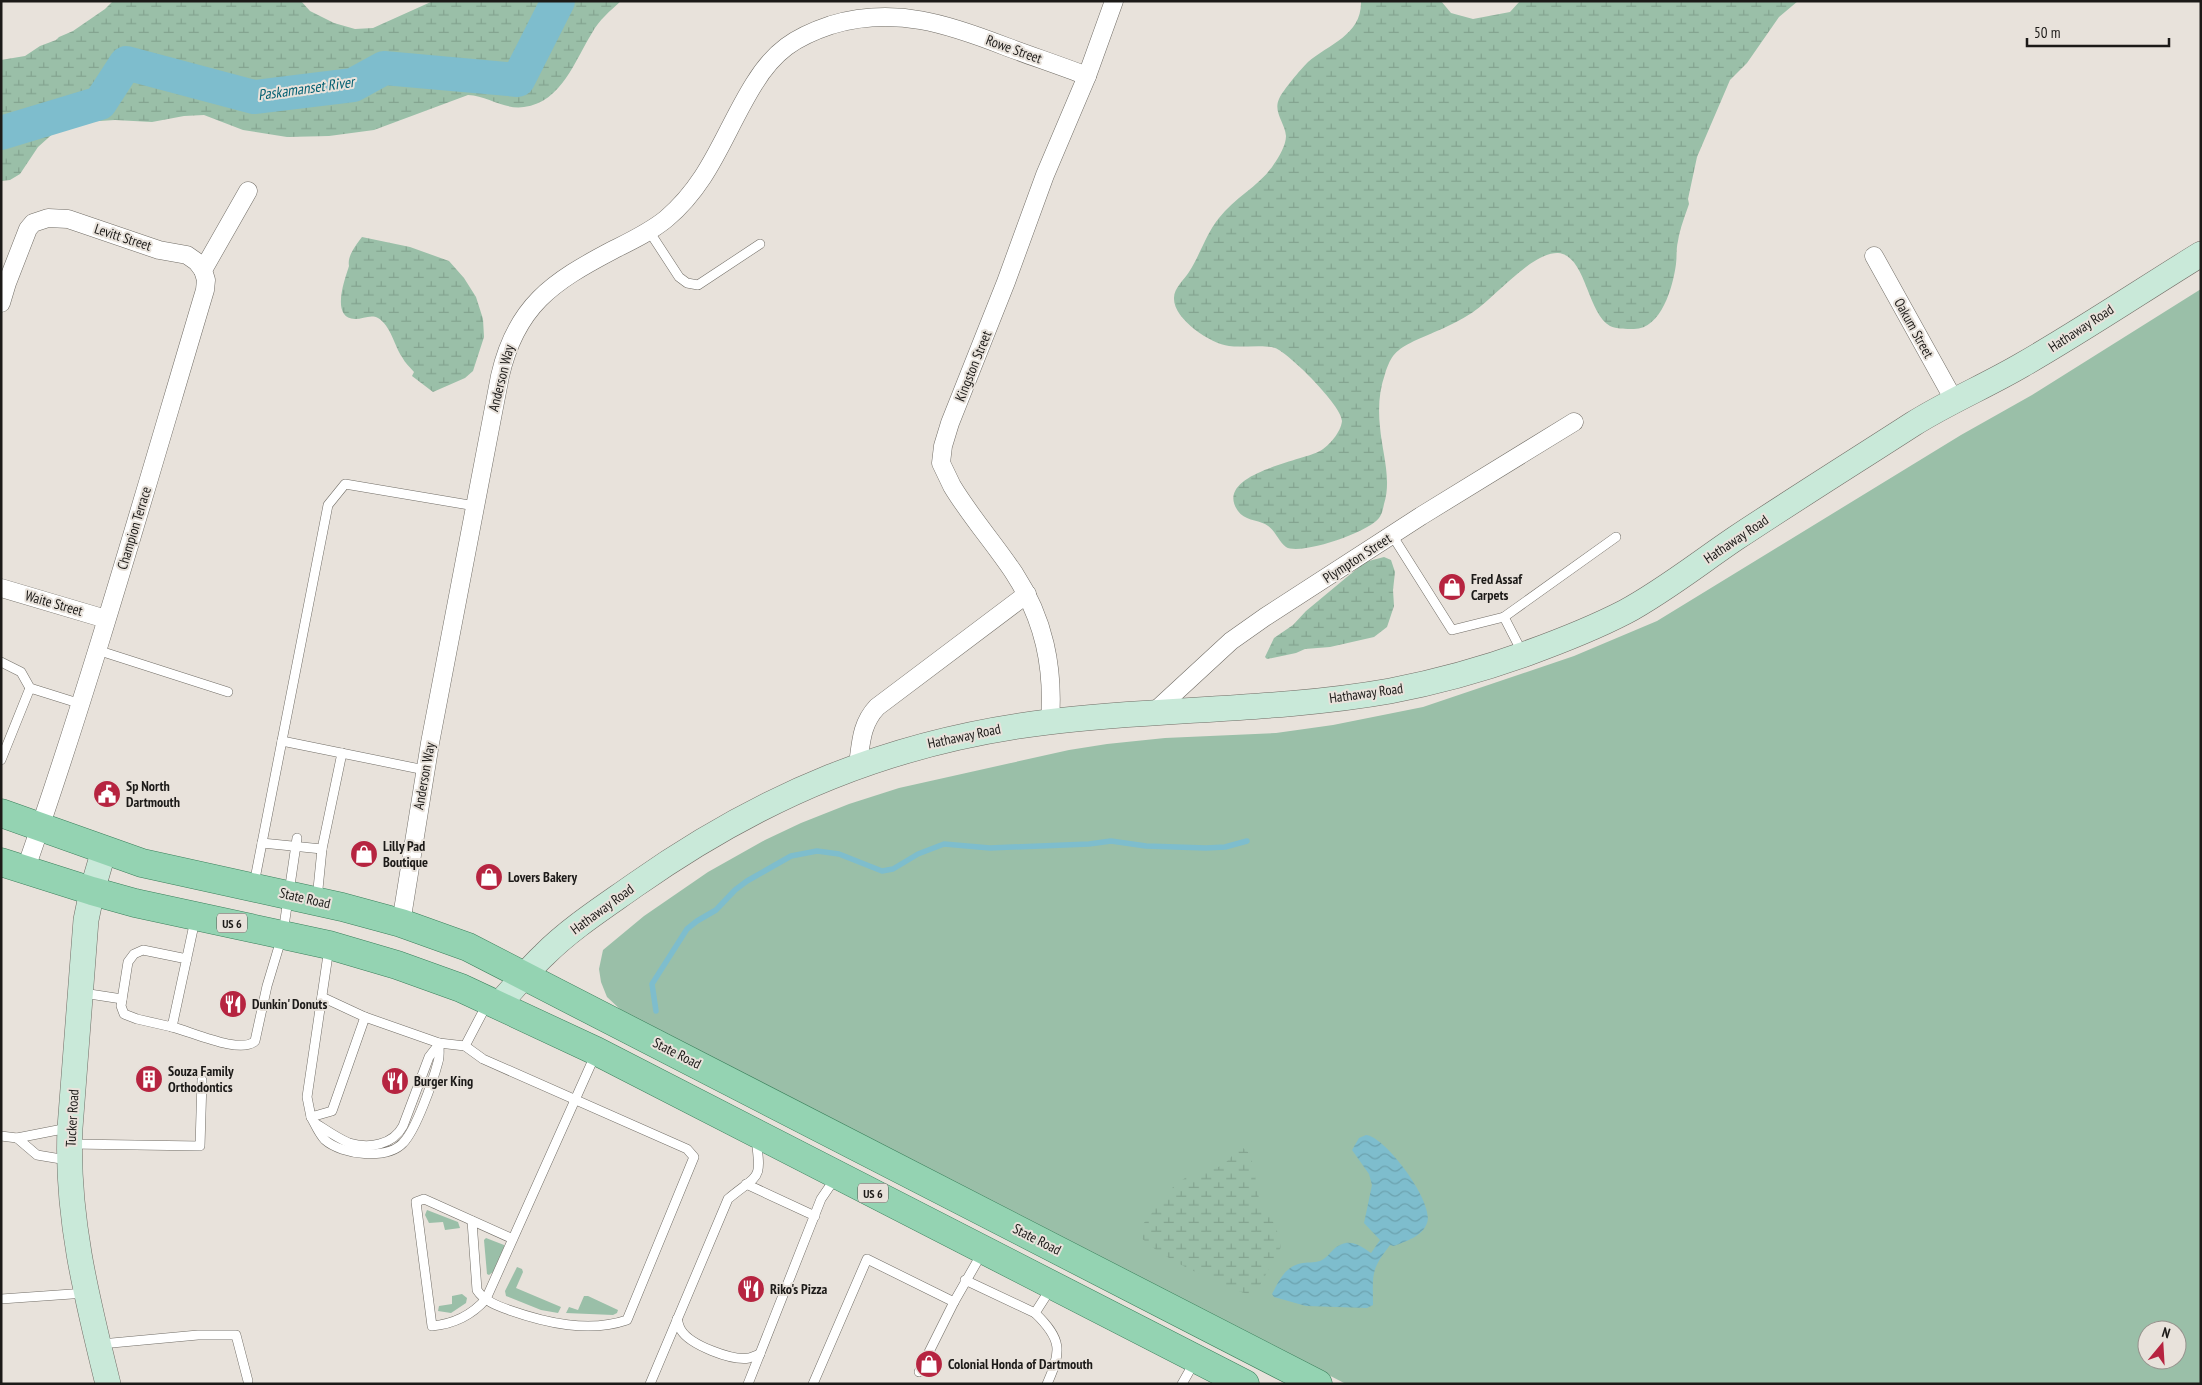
<svg xmlns="http://www.w3.org/2000/svg" width="2202" height="1385" font-family="'PT Sans Narrow',sans-serif">
  <style>
    .grass { fill: #9abfa8; fill-rule: evenodd }
    .wetland { fill: url(#wetland-marsh) }
    .water { fill: url(#water-waves) }
    .lines { fill: none; stroke-linecap: round; stroke-linejoin: round }
    .stream { stroke: #7ebdcd; stroke-width: 5.5 }
    .river { stroke: #7ebdcd; stroke-width: 34 }
    .service-casing { stroke: #716d66; stroke-width: 10 }
    .minor-casing { stroke: #716d66; stroke-width: 19 }
    .secondary-casing { stroke: #716d66; stroke-width: 26 }
    .primary-casing { stroke: #3b7f5b; stroke-width: 29 }
    .service { stroke: #fff; stroke-width: 9 }
    .minor { stroke: #fff; stroke-width: 18 }
    .secondary { stroke: #c9e9d9; stroke-width: 25 }
    .primary { stroke: #94d3b2; stroke-width: 28 }
    .labels { text-anchor: middle; dominant-baseline: central; stroke-width: 4; stroke-linejoin: round; paint-order: stroke }
    .shield { fill: #e8e2db; stroke: #595652; stroke-width: 1 }
    .shield-label { font-size: 12px; font-weight: bold; fill: #1c1a18 }
    .street-label { font-size: 14px; fill: #1c1a18; stroke: #e8e2db }
    .poi-label { font-size: 14px; font-weight: bold; fill: #1c1a18; stroke: #e8e2db; text-anchor: start }
    .water-label { font-size: 15px; font-style: italic; fill: #025f71; stroke: #e8e2db }
  </style>
  <defs>
    <pattern id="wetland-marsh" width="20" height="14" patternUnits="userSpaceOnUse" patternTransform="scale(1.25)"><rect width="20" height="14" fill="#9abfa8"/><path d="M1 5h8M5 5V1M11 12h8M15 12V8" fill="none" stroke="#84a490"/></pattern>
    <pattern id="water-waves" width="16" height="10" patternUnits="userSpaceOnUse" patternTransform="scale(1.25)"><rect width="16" height="10" fill="#7ebdcd"/><path d="M0 5q4-4 8 0t8 0" fill="none" stroke="#6ca2af"/></pattern>
  </defs>
  <rect width="100%" height="100%" fill="#e8e2db"/>
  <g class="grass">
    <path d="M2201,289v1095h-855l-724,-373 -15,-14 -6,-15 -2,-13 4,-19 41,-34 64,-44 57,-32 36,-17 48,-19 50,-16 170,-38 38,-6 58,-6 111,-5 57,-8 90,-18 151,-51 83,-35 304,-186 71,-40zM2147,1330h30v30h-30z"/>
    <polygon points="427,1210 458,1222 460,1228 445,1230 443,1222 429,1223 425,1215"/>
    <polygon points="486,1238 504,1245 504,1247 493,1272 489,1275 487,1274 484,1240"/>
    <polygon points="517,1267 522,1269 523,1272 516,1288 561,1307 558,1313 541,1310 506,1296 505,1291"/>
    <polygon points="462,1294 467,1298 466,1303 451,1313 438,1311 439,1306 452,1304 452,1296"/>
    <polygon points="584,1296 588,1296 618,1310 617,1313 613,1315 566,1313 569,1307 578,1310"/>
  </g>
  <g class="wetland">
    <path d="M113,1h188l9,10 24,12 21,6 18,-1 60,-27h188c-11,10 -22,19 -29,32 -17,27 -30,69 -68,74 -20,3 -36,-11 -56,-12l-94,35 -45,6 -42,1 -44,-7 -39,-15 -20,1 -32,6 -37,-2 -46,3 -12,7 -19,17 -18,27 -10,6 -9,1v-121l24,-4 15,-10 16,-6 3,-3 14,-6 32,-22z"/>
    <path d="M1361,1h80l10,12 22,6 37,-7 10,-11h278l-19,16 -32,46 -17,17 -33,77 -9,42 1,5c-4,12 -9,24 -11,37 -2,8 -1,15 -2,23 -3,23 -15,66 -43,65 -6,0 -17,0 -23,-3 -23,-13 -24,-71 -52,-73 -27,-1 -65,47 -88,61 -17,11 -38,19 -56,27 -18,9 -23,14 -29,33 -6,17 -7,35 -5,53 2,25 12,52 4,77 -1,5 -2,10 -5,14 -10,14 -79,38 -93,29 -8,-6 -11,-18 -21,-23 -8,-4 -21,-4 -27,-13 -26,-37 64,-50 82,-60 9,-5 21,-19 22,-30 0,-15 -53,-68 -67,-73 -13,-4 -32,0 -46,-2 -18,-2 -56,-27 -55,-48 0,-10 10,-18 15,-26 11,-17 17,-38 30,-54 16,-21 41,-32 55,-54 5,-7 12,-19 12,-28 -1,-13 -13,-24 -7,-37 4,-9 22,-30 29,-37 21,-18 54,-27 53,-61z"/>
    <path d="M362,237l48,10 39,14 15,17 12,19 7,22 1,18 -11,34 -8,7 -32,14 -21,-16 2,-4c-4,-5 -9,-9 -12,-15 -8,-12 -11,-31 -24,-39 -7,-4 -15,1 -23,1 -25,-1 -10,-40 -6,-53 -2,-10 7,-21 13,-29z"/>
    <polygon points="1384,557 1391,560 1395,572 1393,590 1394,606 1387,627 1374,637 1330,647 1305,649 1296,653 1267,659 1265,657 1274,638 1293,625 1306,611 1365,562"/>
    <path d="M1243,1148l5,4 5,12 6,35 17,28 5,20 -27,49c-24,-6 -106,-43 -117,-64 3,-7 8,-9 12,-15 9,-14 21,-30 36,-39 12,-7 28,-6 40,-15 5,-4 9,-10 13,-14z"/>
  </g>
  <path class="water" d="M1366,1135c19,1 69,68 61,88 -5,14 -21,18 -33,23l-4,-1c-20,26 -17,29 -17,60l-6,3 -61,-2 -32,-9 -2,-3c8,-15 13,-28 31,-31 6,-1 14,0 19,-3 4,-2 8,-7 11,-10 14,-13 25,-6 38,3l9,-13 -16,-17 8,-38 -3,-11 -17,-24 7,-12z"/>
  <g class="lines">
    <polyline class="stream" points="656,1011 652,984 687,929 697,921 716,910 735,890 747,881 791,856 817,851 839,854 882,871 893,869 918,854 944,844 990,848 1089,844 1111,841 1146,846 1206,848 1225,847 1247,841"/>
    <polyline class="river" points="1,133 100,103 126,63 254,97 353,85 384,68 518,80 558,1"/>
    <g class="service-casing">
      <g id="service">
        <polyline points="649,231 679,277 687,283 698,285 760,244"/>
        <polyline points="1392,535 1452,630 1504,617 1523,654"/>
        <polyline points="1504,617 1616,537"/>
        <polyline points="97,650 228,692"/>
        <polyline points="1,662 21,672 30,688"/>
        <polyline points="282,741 425,770"/>
        <polyline points="1,760 30,688 81,704"/>
        <polyline points="262,843 322,849"/>
        <polyline points="254,884 328,505 345,484 475,506"/>
        <polyline points="317,899 322,849 342,753"/>
        <polyline points="329,948 307,1097 311,1117 332,1111 365,1017"/>
        <polyline points="187,959 143,950 134,954 128,962 121,1006 124,1014 137,1019 172,1027 195,920"/>
        <polyline points="83,993 122,999"/>
        <path d="M322,997l43,20 74,26 26,3 18,13 204,90 7,8 -67,163c-38,13 -81,3 -118,-10 -11,-4 -25,-9 -32,-20l-5,-69"/>
        <path d="M172,1027c18,4 69,28 83,14l12,-55 16,-53 14,-95"/>
        <polyline points="465,1046 487,1004"/>
        <path d="M311,1117c4,7 8,17 14,23 17,15 62,20 78,3 13,-13 30,-62 35,-81 2,-6 1,-13 1,-19"/>
        <path d="M315,1123c11,7 22,15 34,20 20,6 44,2 54,-17l26,-69 10,-13"/>
        <polyline points="1,1136 17,1138"/>
        <polyline points="72,1144 200,1146 202,1080"/>
        <polyline points="67,1160 37,1155 17,1138 68,1128"/>
        <polyline points="746,1184 815,1216"/>
        <path d="M513,1239l-80,-36 -9,-4 -8,3 16,124c22,-2 39,-10 54,-27l110,-246"/>
        <polyline points="965,1280 1035,1313"/>
        <polyline points="1,1299 86,1293"/>
        <path d="M677,1319c1,3 2,8 4,11 9,15 51,31 68,28 4,-1 8,-3 11,-4"/>
        <polyline points="101,1344 198,1335 236,1335 248,1381"/>
        <polyline points="919,1372 954,1302"/>
        <path d="M650,1384l78,-185c31,-26 34,-17 28,-60"/>
        <polyline points="748,1384 821,1199 836,1177"/>
        <polyline points="813,1384 867,1259 954,1302 982,1253"/>
        <path d="M1047,1384c15,-33 15,-45 -12,-71l16,-25"/>
        <polyline points="1182,1384 1195,1361"/>
      </g>
    </g>
    <g class="minor-casing">
      <g id="minor">
        <polyline points="1874,256 1954,400"/>
        <polyline points="1,303 7,283 28,229 33,223 48,218 68,219 159,250 187,255 197,262 203,270"/>
        <polyline points="1,588 106,619"/>
        <polyline points="1153,713 1231,641 1265,617 1421,516 1574,422"/>
        <path d="M1050,721c4,-54 -6,-102 -36,-148 -20,-30 -44,-57 -62,-87l-11,-23 2,-17 7,-23 56,-141 39,-107 42,-99 27,-75"/>
        <path d="M858,765c3,-22 3,-41 19,-58l150,-113"/>
        <path d="M25,871c67,-192 122,-387 180,-581l1,-10 -3,-10 45,-79"/>
        <path d="M401,923l29,-180 70,-367c16,-70 52,-94 113,-126 18,-9 37,-18 53,-31 45,-38 58,-87 88,-135 20,-33 41,-47 77,-59 64,-19 117,-1 176,22 27,10 54,19 80,29"/>
      </g>
    </g>
    <g class="secondary-casing">
      <g id="secondary">
        <path d="M104,850l-12,41 -6,29 -16,208c-4,88 17,171 38,256"/>
        <path d="M499,1004c15,-16 29,-34 45,-49 27,-27 60,-48 91,-70 128,-90 256,-144 413,-163 113,-14 229,-11 342,-31 47,-9 94,-22 138,-38 33,-12 66,-25 97,-41 39,-21 74,-49 111,-74 59,-39 118,-76 177,-114 35,-22 73,-38 109,-59 61,-35 119,-74 179,-111"/>
      </g>
    </g>
    <g class="primary-casing">
      <g id="primary">
        <polyline points="1,813 142,863 342,907 401,923 468,947 1318,1384"/>
        <polyline points="1,862 92,891 135,903 329,945 397,965 461,988 596,1051 1245,1384"/>
      </g>
    </g>
    <use href="#service" class="service"/>
    <use href="#minor" class="minor"/>
    <use href="#secondary" class="secondary"/>
    <use href="#primary" class="primary"/>
  </g>
  <defs>
    <g id="shop-disc" transform="scale(1.4375)"><circle r="9.5" fill="#b62440" stroke="#e8e2db"/><path d="M-5-2.5h2.3a2.7 3.5 0 0 1 5.4 0H5L5.5 6h-11ZM-1.5-2.5h3a1.5 2.3 0 0 0-3 0Z" fill="#fff"/></g>
    <g id="civic-disc" transform="scale(1.4375)"><circle r="9.5" fill="#b62440" stroke="#e8e2db"/><path d="M-.6-6.5H3V-4.5H.6V-3L4-1V1h2V6H-6V1h2V-1L-.6-3ZM-1.2 2.5V6h2.4V2.5Z" fill="#fff"/></g>
    <g id="restaurant-disc" transform="scale(1.4375)"><circle r="9.5" fill="#b62440" stroke="#e8e2db"/><path d="M-5-6h1v4h1v-4h1v4h1v-4h1v5L-1.5 .5V6h-2V.5L-5-1ZM5-6V6H3V1.5H1.5Q1.5-4 5-6Z" fill="#fff"/></g>
    <g id="building-disc" transform="scale(1.4375)"><circle r="9.5" fill="#b62440" stroke="#e8e2db"/><path d="M-4-6H4V6H1V3H-1V6H-4ZM-2.5-4.3h1.7v1.8h-1.7ZM.8-4.3h1.7v1.8H.8ZM-2.5-1h1.7V.8h-1.7ZM.8-1h1.7V.8H.8Z" fill="#fff"/></g>
  </defs>
  <g fill-rule="evenodd">
    <use href="#shop-disc" x="1452" y="587"/>
    <use href="#civic-disc" x="107" y="794"/>
    <use href="#shop-disc" x="364" y="854"/>
    <use href="#shop-disc" x="489" y="877"/>
    <use href="#restaurant-disc" x="233" y="1004"/>
    <use href="#building-disc" x="149" y="1079"/>
    <use href="#restaurant-disc" x="395" y="1081"/>
    <use href="#restaurant-disc" x="751" y="1289"/>
    <use href="#shop-disc" x="929" y="1364"/>
  </g>
  <g class="labels">
    <g class="shield">
      <rect x="217" y="913.5" width="30" height="19" rx="4"/>
      <rect x="858" y="1183.5" width="30" height="19" rx="4"/>
    </g>
    <g class="shield-label">
      <text x="232" y="923">US 6</text>
      <text x="873" y="1193">US 6</text>
    </g>
    <g class="street-label">
      <text transform="translate(1014 49) rotate(20)">Rowe Street</text>
      <text transform="translate(123 237) rotate(18)">Levitt Street</text>
      <text transform="translate(1914 328) rotate(61)">Oakum Street</text>
      <text transform="translate(2081 328) rotate(-33)">Hathaway Road</text>
      <text transform="translate(973 366) rotate(-68)">Kingston Street</text>
      <text transform="translate(501 378) rotate(-76)">Anderson Way</text>
      <text transform="translate(134 528) rotate(-73)">Champion Terrace</text>
      <text transform="translate(1736 539) rotate(-34)">Hathaway Road</text>
      <text transform="translate(1357 558) rotate(-33)">Plympton Street</text>
      <text transform="translate(54 603) rotate(16)">Waite Street</text>
      <text transform="translate(1366 693) rotate(-8)">Hathaway Road</text>
      <text transform="translate(964 736) rotate(-12)">Hathaway Road</text>
      <text transform="translate(424 776) rotate(-80)">Anderson Way</text>
      <text transform="translate(305 898) rotate(13)">State Road</text>
      <text transform="translate(602 909) rotate(-36)">Hathaway Road</text>
      <text transform="translate(677 1053) rotate(27)">State Road</text>
      <text transform="translate(72 1118) rotate(-87)">Tucker Road</text>
      <text transform="translate(1037 1239) rotate(27)">State Road</text>
    </g>
    <g class="poi-label">
      <text x="1471" y="579">Fred Assaf<tspan x="1471" dy="16">Carpets</tspan></text>
      <text x="126" y="786">Sp North<tspan x="126" dy="16">Dartmouth</tspan></text>
      <text x="383" y="846">Lilly Pad<tspan x="383" dy="16">Boutique</tspan></text>
      <text x="508" y="877">Lovers Bakery</text>
      <text x="252" y="1004">Dunkin' Donuts</text>
      <text x="168" y="1071">Souza Family<tspan x="168" dy="16">Orthodontics</tspan></text>
      <text x="414" y="1081">Burger King</text>
      <text x="770" y="1289">Riko's Pizza</text>
      <text x="948" y="1364">Colonial Honda of Dartmouth</text>
    </g>
    <g class="water-label">
      <text transform="translate(306 88) rotate(-8)">Paskamanset River</text>
    </g>
  </g>
  <rect width="2202" height="1385" fill="none" stroke="#1c1a18" stroke-width="5"/>
  <g transform="translate(2162 1345) rotate(18)"><circle r="24" fill="#e8e2db" stroke="#96928d"/>
  <path d="M0-4L9 19L0 12L-9 19Z" fill="#b62440"/>
  <text y="-8" font-size="14" font-weight="bold" text-anchor="middle" fill="#1c1a18">N</text>
  </g>
  <path d="M2027 38v8h142v-8" fill="none" stroke="#1c1a18" stroke-width="2.5"/>
  <text x="2034" y="38" font-size="15" fill="#1c1a18" stroke="#e8e2db" stroke-width="4" paint-order="stroke">50 m</text>
</svg>
